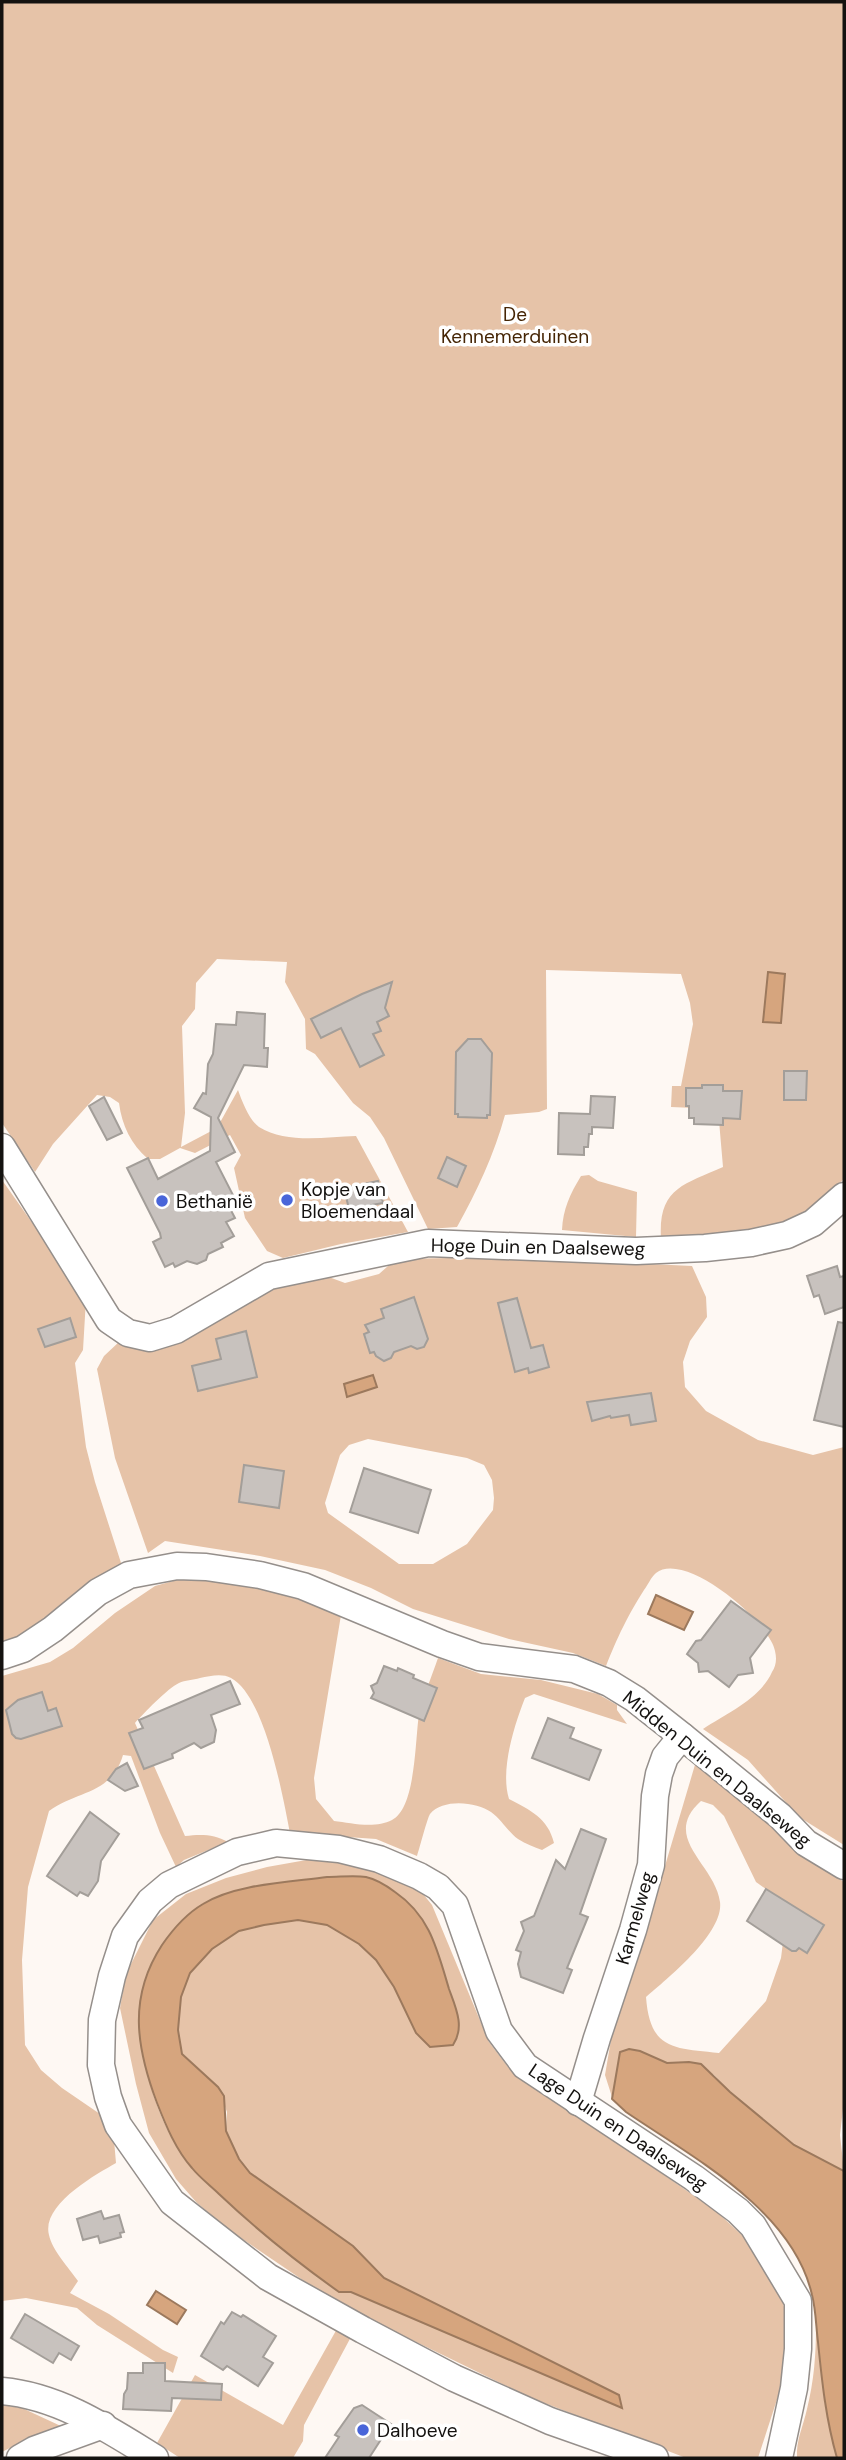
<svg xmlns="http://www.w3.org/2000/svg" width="846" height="2460" font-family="'DM Sans',sans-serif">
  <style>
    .green { fill: #e6c3a8; fill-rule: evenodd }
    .water { fill: #d6a57e; stroke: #9c795d; stroke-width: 2 }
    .building { fill: #c8c2be; stroke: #a39e99; stroke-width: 2 }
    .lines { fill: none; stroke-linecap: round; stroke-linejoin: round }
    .minor-casing { stroke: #958f8b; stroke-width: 29 }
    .minor { stroke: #fff; stroke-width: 26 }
    .poi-dot { fill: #4965d9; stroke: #fff; stroke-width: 2.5 }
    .labels { text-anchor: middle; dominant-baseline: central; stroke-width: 7; stroke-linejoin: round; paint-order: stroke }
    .park-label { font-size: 19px; fill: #452505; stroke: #fff }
    .poi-label { font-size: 19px; fill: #141210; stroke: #fff; text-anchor: start }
    .street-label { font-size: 19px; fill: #141210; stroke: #fff }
  </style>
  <rect width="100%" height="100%" fill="#fef8f3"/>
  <g class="green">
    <path d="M2,2h842v1177l-38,34 -53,22 -92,4c-3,-51 22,-54 62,-72l-5,-58 -47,-2 1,-21h9l12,-62 -3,-21 -9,-29 -135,-4 1,139 -8,3 -34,3c-11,40 -28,76 -48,112l-29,2 -44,-91 -14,-21 -17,-14 -38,-49 -9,-5 -1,-30 -20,-37 2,-20 -70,-3 -21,24 -1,26 -13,17 3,87 -4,34 36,-19 21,-38c4,11 11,30 21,37 27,17 66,10 97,9l52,96 -67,12 -58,14 -16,-7 -22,-33 -11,-50 7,-13 -11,-20 -35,18 -15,-5 -20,11h-12c-17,-15 -26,-33 -29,-56l-9,-6 -13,-2 -44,49 -18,28 -33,-49zM768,973l17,1 -5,49 -16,-1z"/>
    <path d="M589,1175l9,6 39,11 -1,45 -74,-7c1,-21 8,-36 19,-54z"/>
    <polygon points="2,1180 86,1299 83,1350 75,1363 86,1447 95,1482 122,1566 2,1649"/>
    <path d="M505,1257l187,9 14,31 1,20 -17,24 -7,21 2,25 21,24 52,29 55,15 31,-8v398l-45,-28 -51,-57 -45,-31c24,-16 57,-30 69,-57 4,-6 5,-13 3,-21 -5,-29 -90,-101 -119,-78 -5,4 -8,12 -12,17 -17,27 -26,46 -38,76l-33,-13 -64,-14 -96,-30 -42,-21 -46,-18 -65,-14 -95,-15 -17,12 -33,-95 -18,-89 7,-13 16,-15 198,-68 27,10 34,-9 17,-15zM368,1439l99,19 17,7 8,15 2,18 -1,12 -26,34 -34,20h-34l-71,-51 -3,-10 15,-48 9,-10z"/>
    <path d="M191,1576c52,9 101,18 150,39l-27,163 2,21 18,22c17,2 41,8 58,-1 24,-12 23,-80 27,-106 4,-18 13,-38 19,-56l43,16 60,6 57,14 19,11v5l10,14 -93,-30 -9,4c-11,28 -25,72 -16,101 21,11 39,19 45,44l-12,7c-8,-3 -16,-6 -24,-11 -10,-7 -16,-19 -27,-27 -14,-10 -48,-14 -61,2 -3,5 -10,33 -13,42l-41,-17 -86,-6c-7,-36 -25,-137 -59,-155 -9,-5 -21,-2 -31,0 -7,2 -15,2 -21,5 -11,5 -36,31 -44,40l50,113c16,-2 29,-2 43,6l-44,18 -8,7 -16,-34 -29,-77 -8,-1c-12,40 -45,35 -74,56l-21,76 -6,73 3,85 16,25 21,18 38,26 14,26 2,23c-21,12 -75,42 -67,72 3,15 20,33 29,46l-8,12 39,21 54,36 15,7 -5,16 -76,-48 -20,-17 -51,-10 -24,3v-625l48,-14 23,-14 42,-35 40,-27z"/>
    <path d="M697,1758l114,103 33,21v218l-4,35 4,36 -50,-26 -64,-53 -16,-17 -25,-13 -22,1 -11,-5 -36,-6 -8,45 -7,-22 7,-41 23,-67zM701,1801l12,4 11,11 32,66 46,33 -19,27 -2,16 -15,43 -47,52c-44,-5 -69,-2 -73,-56 22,-19 78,-64 74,-95 -5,-38 -60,-64 -19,-101z"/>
    <path d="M312,1859l45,5 58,20 17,21 57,137 19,25 208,144 30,28 35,54 8,37 -7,54 -24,74h-72l-157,-61 -162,-79 -51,-29 -87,-59 -32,-27 -21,-24 -27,-46 -13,-49 -16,-76 6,-34 27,-54 33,-26 40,-16 41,-11zM327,1877h40l63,57 29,86 -43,13 -22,-46 -18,-27 -17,-16 -32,-19 -29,-5 -34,5 -25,6 -27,18 -22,24 -9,24 -3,33 4,24 36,33 9,25 -1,19 13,28 11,14 103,73 31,32 235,117 3,12 -272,-115h-11c-41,-30 -80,-60 -117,-95 -10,-10 -22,-19 -31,-30 -33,-42 -49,-98 -53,-150l145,-134z"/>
    <path d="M816,2326l9,79 12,53h-40c-1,-18 6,-31 10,-49 7,-28 9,-54 9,-83z"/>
    <polygon points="338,2327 352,2335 304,2425 303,2441 293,2458 180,2458 157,2443 195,2375 283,2425"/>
    <polygon points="2,2405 22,2408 63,2427 31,2437 2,2452"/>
  </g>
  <g class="water">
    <polygon points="768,972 785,974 781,1023 763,1022"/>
    <polygon points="373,1375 377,1387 347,1397 344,1384"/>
    <polygon points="656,1595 693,1612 684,1630 648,1614"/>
    <path d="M327,1877c13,0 27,-2 39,0 9,2 21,9 29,15 35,24 42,57 54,97 7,19 16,38 4,56l-23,2 -14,-14 -22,-46 -18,-27 -17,-16 -32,-19 -29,-5 -34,5 -25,6 -27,18 -22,24 -9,24 -3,33 4,24 36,33 6,9 2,35 13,28 11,14 103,73 31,32 235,117 3,13 -271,-116h-12c-42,-30 -82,-62 -120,-98 -8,-8 -19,-16 -27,-26 -16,-18 -26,-42 -35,-65 -21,-56 -29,-106 5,-158 11,-16 24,-31 41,-41 32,-20 87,-22 124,-27z"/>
    <path d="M629,2049l11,2 27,12 22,-1 12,2 29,28 64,53 50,26v287h-7c-11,-38 -15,-76 -19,-116 -2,-15 -2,-32 -6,-47 -19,-85 -120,-138 -186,-183l-14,-13 8,-47z"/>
    <polygon points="156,2291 186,2310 177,2324 147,2305"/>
  </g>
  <g class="building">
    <polygon points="392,982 385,1008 389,1016 377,1022 381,1031 373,1034 384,1055 360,1067 341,1028 321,1038 311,1019 362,994"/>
    <polygon points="237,1012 265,1014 264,1048 268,1048 267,1067 244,1065 218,1118 235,1152 216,1162 234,1197 226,1201 235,1218 226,1222 234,1236 221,1243 223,1247 208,1254 206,1260 197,1264 187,1261 175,1267 173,1263 165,1267 153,1242 161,1238 160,1233 127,1168 148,1158 158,1179 210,1151 211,1117 194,1108 203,1093 206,1094 208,1064 213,1054 216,1024 236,1025"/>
    <polygon points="468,1039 481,1039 492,1053 490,1115 487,1115 487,1118 458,1117 458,1114 455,1114 456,1052"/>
    <polygon points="784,1071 807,1071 806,1100 784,1100"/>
    <polygon points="702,1085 723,1085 723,1091 742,1091 740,1119 723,1118 723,1125 694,1124 694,1118 689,1118 689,1106 686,1106 686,1088 702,1088"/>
    <polygon points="591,1096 615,1097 613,1128 592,1127 592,1134 589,1134 588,1147 584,1147 584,1155 558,1154 559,1113 590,1114"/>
    <polygon points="104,1097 122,1133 107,1140 89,1106"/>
    <polygon points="447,1157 466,1166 457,1187 438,1178"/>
    <polygon points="378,1181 383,1203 349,1209 344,1188"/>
    <polygon points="837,1266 840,1277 844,1276 844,1307 825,1314 819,1295 814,1297 807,1276"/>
    <polygon points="414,1297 428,1339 424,1347 417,1349 411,1346 394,1352 391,1358 384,1361 376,1356 374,1352 370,1353 364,1334 369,1332 365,1325 384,1318 381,1309"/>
    <polygon points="517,1298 531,1348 543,1345 549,1367 529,1373 528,1368 515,1372 498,1303"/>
    <polygon points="70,1318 76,1337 45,1347 38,1329"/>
    <polygon points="838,1322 844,1323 844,1427 814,1420"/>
    <polygon points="246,1331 257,1377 198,1391 192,1366 221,1359 216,1339"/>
    <polygon points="651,1393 656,1421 631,1425 629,1415 611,1418 610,1416 592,1421 587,1402"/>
    <polygon points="244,1465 284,1471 279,1508 239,1502"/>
    <polygon points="364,1468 431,1490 418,1533 350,1512"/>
    <polygon points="731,1601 771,1630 750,1658 753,1673 738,1675 729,1687 708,1671 699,1672 698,1663 687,1654 696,1641 701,1640"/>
    <polygon points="384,1666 397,1671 398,1668 414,1675 413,1678 437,1688 424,1721 371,1698 374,1693 371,1686 377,1683"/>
    <polygon points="230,1681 240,1704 211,1715 216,1730 214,1742 201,1748 194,1743 172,1754 173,1758 144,1769 129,1733 143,1728 139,1720"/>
    <polygon points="42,1692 48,1711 56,1708 62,1726 21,1739 16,1738 12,1734 6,1710 18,1700"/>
    <polygon points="548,1718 574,1728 570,1738 601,1750 589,1780 532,1758"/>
    <polygon points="127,1763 138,1786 125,1791 108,1780 116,1769"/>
    <polygon points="90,1812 119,1834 101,1861 98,1881 88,1896 80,1892 77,1896 47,1876"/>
    <polygon points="581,1829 606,1839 580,1914 588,1917 567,1968 572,1970 563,1993 521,1977 518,1964 521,1952 516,1950 524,1931 521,1922 534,1916 556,1860 565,1869"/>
    <polygon points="766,1889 824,1925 807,1953 799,1948 796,1951 792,1951 747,1921"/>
    <polygon points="101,2211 104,2219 119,2215 124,2232 120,2233 121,2237 100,2243 98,2236 83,2240 77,2219"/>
    <polygon points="232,2312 241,2317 243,2315 276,2336 263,2357 273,2363 258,2386 227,2366 223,2370 201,2356 221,2322 224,2324"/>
    <polygon points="25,2314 79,2346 71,2360 59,2353 53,2363 11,2338"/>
    <polygon points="143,2363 165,2363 165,2381 222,2384 221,2400 172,2398 171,2411 123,2409 124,2394 127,2389 128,2373 143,2373"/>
    <polygon points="362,2405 391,2424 369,2458 325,2458 339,2437 335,2435 354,2408"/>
  </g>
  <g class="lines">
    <g class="minor-casing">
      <g id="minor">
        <polyline points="2,1147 109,1320 128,1333 150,1338 176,1330 269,1276 428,1243 636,1251 705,1248 751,1243 787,1235 813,1223 844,1196"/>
        <polyline points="2,1656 23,1649 53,1629 98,1592 129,1575 177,1566 206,1567 260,1575 303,1586 442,1644 479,1657 574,1669 609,1683 635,1699 682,1736 780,1816 806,1843 844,1866"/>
        <polyline points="578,2102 597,2038 633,1930 651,1865 655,1796 659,1774 665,1757 682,1736"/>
        <path d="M2,2391c57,5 106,38 153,67"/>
        <polyline points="20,2458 34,2450 103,2425"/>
        <polyline points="655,2458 550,2421 454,2378 363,2330 268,2277 172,2202 118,2125 108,2097 101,2065 102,2020 112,1976 125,1936 150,1901 169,1885 237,1852 276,1843 339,1849 379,1859 419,1876 438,1887 455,1905 499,2031 525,2066 694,2178 738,2211 753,2226 798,2301 798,2349 794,2388 779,2458"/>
      </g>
    </g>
    <use href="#minor" class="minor"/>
  </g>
  <g class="poi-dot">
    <circle cx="287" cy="1200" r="7"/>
    <circle cx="162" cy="1201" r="7"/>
    <circle cx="363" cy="2430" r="7"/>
  </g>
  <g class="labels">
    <g class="park-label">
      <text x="515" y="314">De<tspan x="515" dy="22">Kennemerduinen</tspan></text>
    </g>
    <g class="poi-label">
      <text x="301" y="1189">Kopje van<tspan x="301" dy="22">Bloemendaal</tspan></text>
      <text x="176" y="1201">Bethanië</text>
      <text x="377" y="2430">Dalhoeve</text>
    </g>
    <g class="street-label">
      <text transform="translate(538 1247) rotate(1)">Hoge Duin en Daalseweg</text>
      <text transform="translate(717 1769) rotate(39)">Midden Duin en Daalseweg</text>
      <text transform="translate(635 1918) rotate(-74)">Karmelweg</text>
      <text transform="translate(618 2127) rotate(34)">Lage Duin en Daalseweg</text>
    </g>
  </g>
  <rect width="846" height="2460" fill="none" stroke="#141210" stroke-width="7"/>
</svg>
